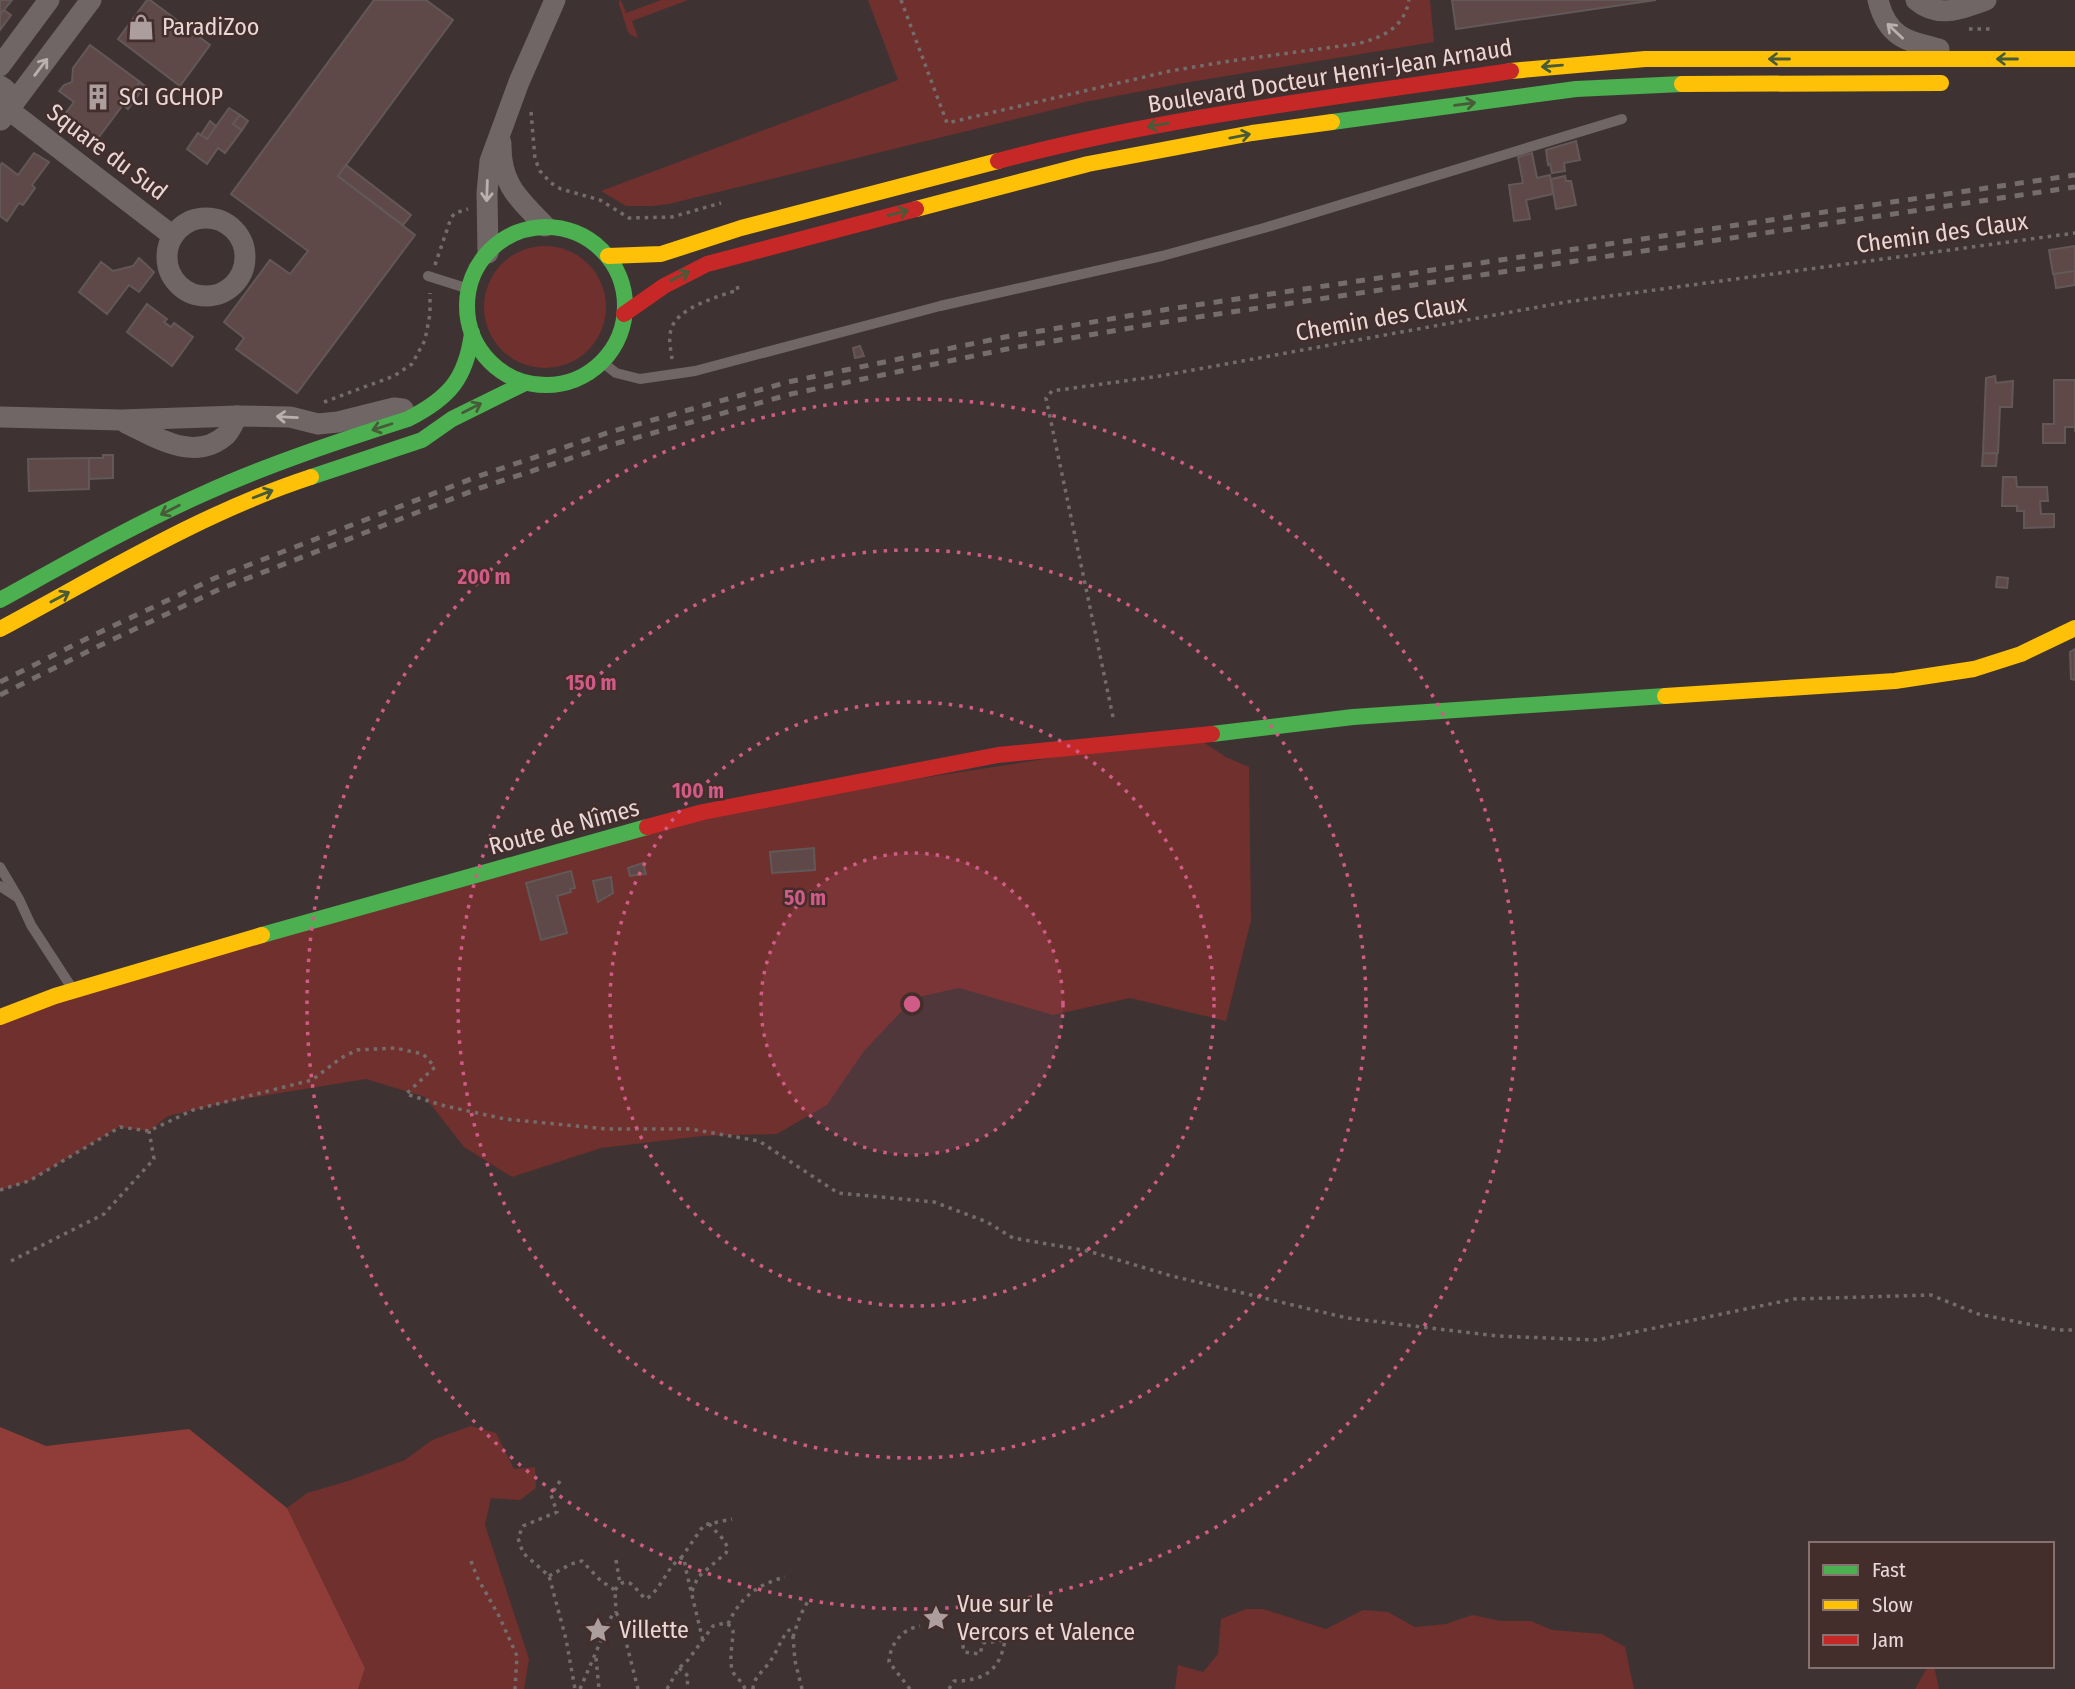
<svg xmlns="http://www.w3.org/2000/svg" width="2075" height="1689" font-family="'Fira Sans Condensed',sans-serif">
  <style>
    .green { fill: #70302d }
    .forest { fill: #903d3a }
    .building { fill: #5e4948; stroke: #625857; stroke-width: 2 }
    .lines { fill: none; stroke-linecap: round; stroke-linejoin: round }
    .path { stroke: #746c6b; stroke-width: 3.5; stroke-dasharray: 3.5 5; stroke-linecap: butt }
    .lane { stroke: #6f6665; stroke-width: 10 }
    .street { stroke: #6f6665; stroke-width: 21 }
    .fast { stroke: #4caf50; stroke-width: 16 }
    .slow { stroke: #ffc107; stroke-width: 16 }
    .jam { stroke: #c62828; stroke-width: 16 }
    .rail { stroke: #756d6c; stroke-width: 5; stroke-dasharray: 9 9; stroke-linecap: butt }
    .oneway { stroke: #bcb0ae }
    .oneway2 { stroke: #475b39 }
    .ring { fill: none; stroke: #cf5b86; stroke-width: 3.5; stroke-dasharray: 3.5 7 }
    .labels { text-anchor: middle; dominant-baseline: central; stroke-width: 5; stroke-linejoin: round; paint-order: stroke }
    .poi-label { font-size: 24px; fill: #e6d8d6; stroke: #442e2c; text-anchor: start }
    .street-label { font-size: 24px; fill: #e6d8d6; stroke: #442e2c }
    .centre { fill: #cf5b86; stroke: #442e2c; stroke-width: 3.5 }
    .ring-label { font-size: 21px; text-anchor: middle; font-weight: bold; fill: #cf5b86; stroke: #442e2c; stroke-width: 5; stroke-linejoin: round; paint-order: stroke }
  </style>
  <rect width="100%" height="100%" fill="#3e3332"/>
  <g class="green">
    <polygon points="621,0 626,13 661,0 688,0 632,21 638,38 631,35 628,32 619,4 619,1"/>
    <polygon points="868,0 1430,0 1434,42 1184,83 1085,102 669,204 652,206 626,206 601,191 898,80"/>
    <circle cx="545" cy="307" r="61"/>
    <polygon points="1194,736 1226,757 1249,767 1251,920 1226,1021 1130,998 1053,1015 959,988 914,998 864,1051 827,1105 777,1134 702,1136 601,1148 512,1177 464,1147 425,1097 366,1079 237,1100 168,1116 149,1131 119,1127 29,1181 0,1190 0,1017 703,812"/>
    <polygon points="471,1426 496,1433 514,1469 535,1467 536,1488 520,1500 491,1498 485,1525 529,1659 524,1689 358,1689 365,1668 287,1508 307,1493 348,1481 405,1460 432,1440"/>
    <polygon points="1246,1609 1263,1609 1326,1629 1363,1610 1388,1612 1415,1627 1446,1624 1472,1615 1501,1621 1531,1621 1552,1630 1602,1634 1625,1647 1634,1689 1175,1689 1178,1665 1203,1672 1218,1654 1221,1619"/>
    <polygon points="1928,1666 1934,1666 1939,1689 1915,1689"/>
  </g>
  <polygon class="forest" points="0,1427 46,1446 189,1429 287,1508 365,1668 358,1689 0,1689"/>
  <g class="building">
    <polygon points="0,0 12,0 0,15"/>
    <polygon points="147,0 150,0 210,45 180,86 118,39"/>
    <polygon points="374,0 426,0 453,20 338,176 415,235 297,393 236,349 244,338 224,322 270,260 290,274 308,251 231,194"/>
    <polygon points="1452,0 1656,0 1456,29"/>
    <polygon points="4,10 11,15 0,30 0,15"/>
    <polygon points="90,45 140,82 93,145 80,138 77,127 69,127 64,123 62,118 74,102 59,91 64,85 72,82 73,68"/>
    <polygon points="140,82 145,86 128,109 123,105"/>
    <polygon points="229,108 240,115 233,124 242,130 225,153 218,148 207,164 187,149 198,133 207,139"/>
    <polygon points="240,115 248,121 242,130 233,124"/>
    <polygon points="210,121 216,126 207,139 201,135"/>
    <polygon points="1576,141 1580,160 1564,163 1565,171 1552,173 1550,164 1548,165 1546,150"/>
    <polygon points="34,153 49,162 32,185 35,188 23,205 19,203 7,221 0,216 0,166 2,163 18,175"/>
    <polygon points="1532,153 1537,178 1550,175 1553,194 1526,200 1530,219 1514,221 1509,185 1523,183 1518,157"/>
    <polygon points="346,165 411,215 403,225 338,176"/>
    <polygon points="1565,176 1566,181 1571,181 1576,205 1556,209 1551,179"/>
    <polygon points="2075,246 2075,271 2053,274 2049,250"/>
    <polygon points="139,258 154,272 139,292 129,285 107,314 79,292 101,262 113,271 133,266"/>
    <polygon points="2075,271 2075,285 2056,288 2054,274"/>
    <polygon points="147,304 167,319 164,322 171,327 174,323 193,337 172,366 127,332"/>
    <polygon points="860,346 864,356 855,358 853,348"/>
    <polygon points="1995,376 1996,383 2013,381 2012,407 2000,407 1998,453 1983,453 1986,378"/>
    <polygon points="2054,380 2075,380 2075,432 2075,427 2065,427 2065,443 2043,443 2043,424 2054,424"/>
    <polygon points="1983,453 1997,454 1996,466 1982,466"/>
    <polygon points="103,455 113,455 113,478 89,479 89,458 103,458"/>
    <polygon points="89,458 89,489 29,491 28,459"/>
    <polygon points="2003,477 2016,477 2017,487 2047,487 2048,501 2040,501 2041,514 2054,514 2054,527 2024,528 2024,511 2017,511 2017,506 2002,506"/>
    <polygon points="1997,577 2008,578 2007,588 1996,587"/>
    <polygon points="2075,649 2075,680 2071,679 2070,652"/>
    <polygon points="814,848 815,870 772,873 770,852"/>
    <polygon points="643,863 646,874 630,876 628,868"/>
    <polygon points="571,871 575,888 570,889 571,892 557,896 567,933 541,940 526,883"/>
    <polygon points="611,877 613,893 598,902 593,881"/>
  </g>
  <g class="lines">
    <g class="path">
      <path d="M901,0l46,123 223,-52 60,-10 126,-17c26,-6 48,-16 53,-44"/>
      <polyline points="1969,29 1993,29"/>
      <polyline points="531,112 535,159 540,171 551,183 561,189 600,200 629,218 672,217 721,203"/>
      <polyline points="435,265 451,218 455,213 468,209"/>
      <path d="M672,359c-1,-9 -4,-20 -1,-29 5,-22 48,-34 67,-40l-1,-5"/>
      <polyline points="324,402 394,376 412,364 425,340 430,314 430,293"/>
      <polyline points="1113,717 1046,398 1052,391 1160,376 1566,302 2075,233"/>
      <polyline points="0,1190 29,1181 120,1127 149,1131 193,1110 312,1080 341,1058 357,1050 395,1048 423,1054 435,1067 406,1094 445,1106 505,1119 607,1129 690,1129 759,1141 838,1193 934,1202 987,1222 1013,1238 1088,1251 1172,1276 1347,1318 1497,1336 1597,1340 1794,1299 1931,1295 1978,1314 2058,1330 2075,1330"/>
      <polyline points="11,1261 104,1214 154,1159 149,1131"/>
      <polyline points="560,1481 551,1495 557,1512 523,1526 518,1538 523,1553 549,1576 566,1639 575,1689"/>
      <polyline points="681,1558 704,1525 732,1519"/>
      <polyline points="616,1560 620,1584"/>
      <polyline points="471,1561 477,1577 499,1616 517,1656 515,1689"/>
      <polyline points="549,1576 571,1564 582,1561 601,1581 615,1590 616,1613"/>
      <path d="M615,1590c14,-19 20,1 31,9 16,-10 20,-31 35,-41h3l2,12 17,71"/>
      <polyline points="692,1591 698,1577 726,1553 728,1548 723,1539 709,1524"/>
      <path d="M728,1624c12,-26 28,-39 57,-47"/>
      <polyline points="793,1637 800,1616 808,1601"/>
      <polyline points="596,1658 599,1689"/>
      <polyline points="679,1668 688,1676 687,1689"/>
      <polyline points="580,1689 612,1615 616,1613 620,1618 638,1689"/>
      <path d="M667,1689l12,-21 9,-8 25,-34 12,-3 6,3 2,5c0,11 -4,27 -1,38 1,7 10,11 13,20"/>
      <path d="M753,1689c0,-12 12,-19 18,-29 7,-10 10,-22 18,-30l4,7 2,24 7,28"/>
      <path d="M910,1689l-21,-27c1,-18 13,-33 31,-36"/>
      <path d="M949,1689l5,-8c30,0 46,-10 51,-41l-22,3 -3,11 -16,-2 -4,-23"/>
    </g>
    <g class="lane">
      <polyline points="428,276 469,289"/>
      <polyline points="602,362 616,373 640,379 695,371 940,306 1162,256 1264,228 1622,119"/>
      <polyline points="0,867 19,899 31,925 70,985"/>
      <polyline points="0,886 17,897"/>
    </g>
    <g class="street">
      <path d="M1878,0c9,37 28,41 61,49"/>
      <path d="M1916,0c22,19 46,9 70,0"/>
      <polyline points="0,66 49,0"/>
      <path d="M0,86c12,6 14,18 5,28"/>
      <polyline points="9,110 173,236"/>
      <polyline points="1,120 91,0"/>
      <path d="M501,143c-1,41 18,56 44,83"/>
      <circle cx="206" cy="257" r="39"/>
      <polyline points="488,253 487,193 490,161 519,82 555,0"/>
      <polyline points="0,417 121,420 237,416 290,417 318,424 338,422 394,408 403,409"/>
      <path d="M126,423c29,14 69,40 100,12 5,-5 8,-13 11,-19"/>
    </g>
    <g class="fast">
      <polyline points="1332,122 1576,89 1682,84"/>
      <circle cx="546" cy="306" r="79"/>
      <polyline points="311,477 422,440 452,419 525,383"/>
      <path d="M0,600c67,-37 133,-75 203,-106 66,-30 136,-53 205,-75 41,-21 58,-40 64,-86"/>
      <polyline points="1212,734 1353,717 1665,696"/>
      <polyline points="262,935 647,827"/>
    </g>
    <g class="slow">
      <polyline points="1511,71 1645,59 2075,59"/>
      <polyline points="1682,84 1941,83"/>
      <polyline points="916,209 1088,164 1252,133 1332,122"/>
      <polyline points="608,256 661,254 741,228 998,161"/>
      <path d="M0,629c101,-54 201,-116 311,-152"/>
      <polyline points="1665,696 1895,681 1974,669 2021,654 2075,628"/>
      <polyline points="0,1017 55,996 262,935"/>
    </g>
    <g class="jam">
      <path d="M998,161c168,-45 342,-64 513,-90"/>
      <polyline points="624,314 664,286 707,264 916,209"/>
      <polyline points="647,827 703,812 998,755 1212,734"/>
    </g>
    <g class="rail">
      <polyline points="0,682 96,634 215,578 476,477 610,432 788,382 1005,337 1169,309 2075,175"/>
      <polyline points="0,695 101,645 220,589 480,488 614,444 791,394 1007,349 1171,321 2075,187"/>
    </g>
  </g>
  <defs><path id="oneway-shaft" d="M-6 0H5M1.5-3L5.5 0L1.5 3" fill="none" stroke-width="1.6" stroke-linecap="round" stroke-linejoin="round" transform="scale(1.75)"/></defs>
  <g class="oneway">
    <use href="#oneway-shaft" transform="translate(1895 31) rotate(-137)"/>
    <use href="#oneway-shaft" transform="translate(41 67) rotate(-53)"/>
    <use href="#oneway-shaft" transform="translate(487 191) rotate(92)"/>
    <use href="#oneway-shaft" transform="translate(287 417) rotate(-177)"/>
  </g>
  <g class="oneway2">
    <use href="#oneway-shaft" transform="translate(1779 59) rotate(-180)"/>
    <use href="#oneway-shaft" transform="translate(2007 59) rotate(180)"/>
    <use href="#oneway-shaft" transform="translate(1552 66) rotate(175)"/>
    <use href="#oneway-shaft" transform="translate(1465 104) rotate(-8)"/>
    <use href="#oneway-shaft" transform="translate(1158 125) rotate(170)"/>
    <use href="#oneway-shaft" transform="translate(1240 136) rotate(-11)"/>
    <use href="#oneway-shaft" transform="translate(898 213) rotate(-15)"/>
    <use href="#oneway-shaft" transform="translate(680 276) rotate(-27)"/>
    <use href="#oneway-shaft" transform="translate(472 408) rotate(-27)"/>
    <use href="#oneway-shaft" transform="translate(382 427) rotate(162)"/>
    <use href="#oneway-shaft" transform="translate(263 494) rotate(-21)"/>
    <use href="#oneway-shaft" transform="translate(170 510) rotate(153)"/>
    <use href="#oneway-shaft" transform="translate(60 597) rotate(-28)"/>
  </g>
  <circle cx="912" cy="1004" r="151" fill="#cf5b86" fill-opacity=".12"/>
  <g class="ring">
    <circle cx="912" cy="1004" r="151"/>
    <circle cx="912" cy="1004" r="302"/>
    <circle cx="912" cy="1004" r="454"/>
    <circle cx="912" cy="1004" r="605"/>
  </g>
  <defs>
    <g id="shop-bare" transform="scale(2.1)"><path d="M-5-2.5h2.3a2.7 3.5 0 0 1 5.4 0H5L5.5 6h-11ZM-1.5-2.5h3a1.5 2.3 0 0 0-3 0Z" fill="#ab9e9d" stroke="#442e2c" stroke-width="2.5" paint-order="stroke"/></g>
    <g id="building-bare" transform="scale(2.1)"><path d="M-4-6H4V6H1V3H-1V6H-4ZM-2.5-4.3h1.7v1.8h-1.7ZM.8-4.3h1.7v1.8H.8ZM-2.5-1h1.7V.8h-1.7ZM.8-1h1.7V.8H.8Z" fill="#ab9e9d" stroke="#442e2c" stroke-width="2.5" paint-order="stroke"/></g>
    <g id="sight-bare" transform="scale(2.1)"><path d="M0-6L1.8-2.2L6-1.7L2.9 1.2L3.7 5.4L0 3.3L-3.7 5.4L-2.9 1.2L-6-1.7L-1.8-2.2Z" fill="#ab9e9d" stroke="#442e2c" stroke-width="2.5" paint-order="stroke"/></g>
  </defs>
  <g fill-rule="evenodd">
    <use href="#shop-bare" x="141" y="27"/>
    <use href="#building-bare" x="98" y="97"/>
    <use href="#sight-bare" x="936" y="1618"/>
    <use href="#sight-bare" x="598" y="1630"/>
  </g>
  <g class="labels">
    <g class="poi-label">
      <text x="162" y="27">ParadiZoo</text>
      <text x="119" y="97">SCI GCHOP</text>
      <text x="957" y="1604">Vue sur le<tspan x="957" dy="28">Vercors et Valence</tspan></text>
      <text x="619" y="1630">Villette</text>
    </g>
    <g class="street-label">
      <text transform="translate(1330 76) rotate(-9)">Boulevard Docteur Henri-Jean Arnaud</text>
      <text transform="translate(107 152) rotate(37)">Square du Sud</text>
      <text transform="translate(1942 233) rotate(-8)">Chemin des Claux</text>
      <text transform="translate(1381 318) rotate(-10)">Chemin des Claux</text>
      <text transform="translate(564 827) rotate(-15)">Route de Nîmes</text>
    </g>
  </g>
  <circle cx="912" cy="1004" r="10" class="centre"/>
  <g class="ring-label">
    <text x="484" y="584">200 m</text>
    <text x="591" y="690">150 m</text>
    <text x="698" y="798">100 m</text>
    <text x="805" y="905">50 m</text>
  </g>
  <rect x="1809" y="1542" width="245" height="126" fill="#442e2c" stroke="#857270" stroke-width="2"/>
  <rect x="1823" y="1565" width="35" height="10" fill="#4caf50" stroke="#857270" stroke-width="2"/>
  <text x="1872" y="1577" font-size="21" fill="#e6d8d6">Fast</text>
  <rect x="1823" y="1600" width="35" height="10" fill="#ffc107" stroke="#857270" stroke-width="2"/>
  <text x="1872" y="1612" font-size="21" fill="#e6d8d6">Slow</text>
  <rect x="1823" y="1635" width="35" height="10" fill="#c62828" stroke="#857270" stroke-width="2"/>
  <text x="1872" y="1647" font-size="21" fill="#e6d8d6">Jam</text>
</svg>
